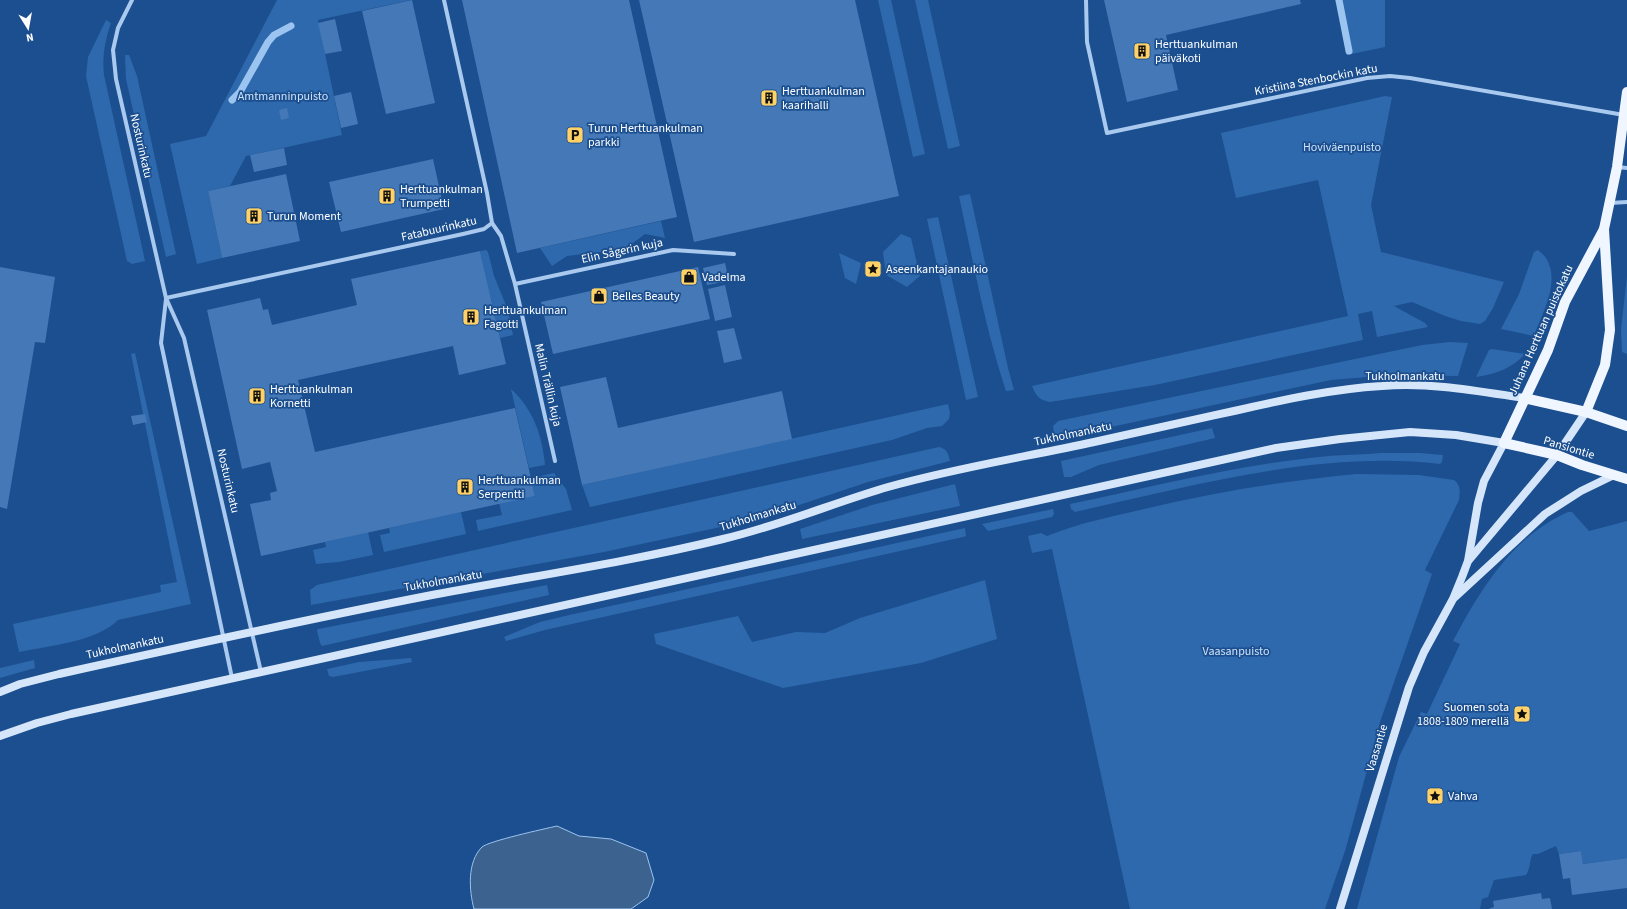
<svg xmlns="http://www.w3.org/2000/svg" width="1627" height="909" font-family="'Source Sans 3',sans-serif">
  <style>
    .green { fill: #2e69ad }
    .water { fill: #3c6290; stroke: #9cc4f0 }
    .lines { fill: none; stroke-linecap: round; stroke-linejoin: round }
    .stream { stroke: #9cc4f0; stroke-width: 7 }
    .building { fill: #4478b7 }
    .street { stroke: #a9c9ee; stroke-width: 4 }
    .secondary { stroke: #d6e6fa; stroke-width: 8 }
    .primary { stroke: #f0f6ff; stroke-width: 10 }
    .labels { text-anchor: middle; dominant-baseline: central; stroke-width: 3.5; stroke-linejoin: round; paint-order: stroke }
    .poi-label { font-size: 12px; fill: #fff; stroke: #1b4f8f; text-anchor: start }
    .street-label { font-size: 12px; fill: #fff; stroke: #1b4f8f }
    .park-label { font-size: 12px; fill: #cfe3fa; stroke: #1b4f8f }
  </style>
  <rect width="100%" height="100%" fill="#1b4f8f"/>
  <g class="green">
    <polygon points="277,0 411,0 318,20 342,135 246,156 230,186 208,191 222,258 197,264 170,144 206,136"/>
    <polygon points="878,0 891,0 925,154 913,157"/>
    <polygon points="915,0 928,0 960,146 948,149"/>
    <polygon points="1335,0 1385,0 1385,47 1347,55"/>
    <path d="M106,20l5,3c-6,17 -9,34 -7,52l41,186 -13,3 -5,-3 -41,-185 2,-19z"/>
    <polygon points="125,55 129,55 137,76 176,254 166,257 126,79"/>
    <path d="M1385,96l7,1 -21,108 10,47 123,30 -11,26 -8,13 -5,3 -19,-3 -16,-5 -33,-14 -18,4 31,17 3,4 -51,10 -5,-26 -14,3 5,26 -208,45 -105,17c-11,-2 -14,-6 -18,-16l316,-70 -30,-136 -82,18 -15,-65z"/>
    <path d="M970,194l38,174 6,22 -8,1c-21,-63 -33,-130 -47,-195z"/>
    <polygon points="938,217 978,397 966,400 927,219"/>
    <polygon points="661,221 665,238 645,234 625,249 567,256 552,266 540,248"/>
    <polygon points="901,234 911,238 920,276 907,287 886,275 883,252"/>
    <polygon points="486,250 488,252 494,276 508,310 513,335 500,338 480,251"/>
    <path d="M1538,250c2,2 6,5 8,8 15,24 -4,55 -12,78l-33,-7 18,-35 15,-42z"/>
    <polygon points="839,253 861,263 856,284 845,278"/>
    <polygon points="1627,276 1627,354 1622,352 1621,329"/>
    <polygon points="1450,342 1468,343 1458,376 1392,375 1331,380 1055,439 1053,426 1058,421 1422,345"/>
    <path d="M1492,349l33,5c-14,15 -29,20 -49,23l13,-27z"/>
    <path d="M135,353l56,251 -73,16c-22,22 -70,26 -99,32l-6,-28 148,-32 -1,-7 17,-3 -46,-228z"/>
    <path d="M511,389c22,20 31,46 34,76l-16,3z"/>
    <polygon points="948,404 950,413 949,419 942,426 927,428 892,440 590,507 582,485"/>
    <polygon points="1212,428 1215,438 1099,465 1071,477 1064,477 1061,461"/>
    <path d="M939,447c8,2 9,6 11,14l-82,21 -87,29 -65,17 -112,24 -293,53 -1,-15 7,-5z"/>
    <path d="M1381,453h39l23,2 -1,7 -2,2c-119,-14 -250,22 -365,48l-4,-3 -1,-5c77,-16 154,-36 232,-45 26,-4 53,-4 79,-6z"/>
    <polygon points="554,473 566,489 572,510 478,531 476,520 502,515 499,503 535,496 531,478"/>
    <path d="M1356,474l63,1 35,5c7,5 6,12 5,20l-34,70 7,4 -52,148 -34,126 -21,61h-195l-78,-360 -20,4 -4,-17 13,-3 6,3c32,-13 63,-19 97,-27 70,-17 140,-28 212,-35z"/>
    <polygon points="955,484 960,506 802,539 800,529 872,505"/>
    <polygon points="1053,509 1054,514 1052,517 988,531 982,524"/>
    <polygon points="461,512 466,534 384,552 380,535 390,533 389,528"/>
    <path d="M1568,512h4l17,19 38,-10v337l-44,6 -2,-13 -22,3 -3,-8 -18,8h-5c-4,6 -2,14 -7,21l-32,5 -6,17 -6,2 -2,10h-123l42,-152 22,-45 6,2 33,-70 -7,-3c22,-42 52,-92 93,-117 7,-5 14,-8 22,-12z"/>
    <polygon points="965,528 966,536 963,537 545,630 506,641 504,637 540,622 565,616"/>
    <polygon points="368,532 373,555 339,562 316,564 313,550 326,547 325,542"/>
    <polygon points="985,580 997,639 921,663 783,688 656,644 654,634 738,616 752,642 796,632 825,633 860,618"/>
    <polygon points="547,585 549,595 322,646 320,643 317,631 318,629"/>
    <polygon points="411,658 412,662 333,677 329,676 327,669 359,662"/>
    <polygon points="34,660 35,668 0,678 0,668"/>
  </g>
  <path class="water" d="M557,826l22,10 32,3 35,14 8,27 -6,17 -17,12h-157c-5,-19 -7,-47 8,-62 7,-6 62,-18 75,-21z"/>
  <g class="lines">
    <g class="stream">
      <polyline points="1339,0 1349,51"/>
      <polyline points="232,100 240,92 268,42 274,35 291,26"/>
    </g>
  </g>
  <g class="building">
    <polygon points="412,0 435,103 386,114 362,11"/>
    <polygon points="462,0 629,0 677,217 517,253"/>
    <polygon points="639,0 855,0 899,196 694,242"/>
    <polygon points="1104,0 1300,0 1301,4 1166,35 1178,90 1127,102"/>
    <polygon points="335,19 342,51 325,54 318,23"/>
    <polygon points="351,92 358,124 341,128 334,96"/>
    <polygon points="287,108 289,118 281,120 279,110"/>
    <polygon points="284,148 287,165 254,172 250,155"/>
    <polygon points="433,159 444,209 341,232 329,182"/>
    <polygon points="286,174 300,241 222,258 208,191"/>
    <polygon points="480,251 506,364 459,375 453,346 298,380 315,452 515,408 535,496 261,556 250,504 271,500 270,493 277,491 270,462 242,469 207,310 260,298 263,310 268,309 272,325 357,305 351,279"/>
    <polygon points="725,263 729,281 707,285 703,268"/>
    <polygon points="0,267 55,277 45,343 35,342 7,509 0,507"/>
    <polygon points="698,267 710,319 553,354 541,302"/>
    <polygon points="725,285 732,317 715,321 708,289"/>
    <polygon points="734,328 742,359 724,363 717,331"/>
    <polygon points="606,377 618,428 782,391 792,439 582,485 560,387"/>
    <polygon points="145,414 147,422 133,425 131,416"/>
    <polygon points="1581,851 1583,864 1627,858 1627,888 1572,895 1570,878 1563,879 1559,854"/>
    <polygon points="1541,893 1542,899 1550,898 1552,909 1488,909 1494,907 1493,901"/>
  </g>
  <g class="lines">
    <g class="street">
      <polyline points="132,0 118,28 113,50 116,79 166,298 184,338 261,672"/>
      <polyline points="1086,0 1087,42 1107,133 1367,78 1390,76 1410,78 1624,115"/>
      <polyline points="1617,167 1627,168"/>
      <polyline points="1610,203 1627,202"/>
      <polyline points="492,223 501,236 515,284 555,461"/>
      <polyline points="515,284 673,250 734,254"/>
      <polyline points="166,298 463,234 484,229 492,223 487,193 444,0"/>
      <polyline points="166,299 161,343 232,678"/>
    </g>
    <g class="secondary">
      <polyline points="1469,560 1557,455 1586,412"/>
      <polyline points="1455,597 1545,514 1581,491 1614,475"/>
      <path d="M0,692l20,-8 39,-10c122,-27 245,-54 368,-78 99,-19 198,-33 296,-57 56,-13 110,-36 165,-52 67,-19 137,-30 206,-45 46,-10 93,-21 140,-31 48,-11 98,-22 148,-25 48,-4 95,5 142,12"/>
      <polyline points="0,736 37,723 71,714 1276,448 1340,439 1410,432 1456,435 1504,443 1484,481 1478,503 1468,561 1462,577 1453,599 1424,652 1409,687 1340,909"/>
    </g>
    <g class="primary">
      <polyline points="1627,92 1617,167 1604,229 1565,302 1548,350 1504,443 1557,455 1582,465 1627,479"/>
      <polyline points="1524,398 1586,412 1627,426"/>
      <polyline points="1586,412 1605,365 1610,330 1604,229"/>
    </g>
  </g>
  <defs>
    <g id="building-square" transform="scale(0.9)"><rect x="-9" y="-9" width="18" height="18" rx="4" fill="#ffd166" stroke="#1b4f8f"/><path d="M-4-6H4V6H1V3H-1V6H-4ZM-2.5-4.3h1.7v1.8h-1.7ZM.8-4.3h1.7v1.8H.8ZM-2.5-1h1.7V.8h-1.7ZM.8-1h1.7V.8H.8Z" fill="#111"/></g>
    <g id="parking-square" transform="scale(0.9)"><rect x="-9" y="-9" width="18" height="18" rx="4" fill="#ffd166" stroke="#1b4f8f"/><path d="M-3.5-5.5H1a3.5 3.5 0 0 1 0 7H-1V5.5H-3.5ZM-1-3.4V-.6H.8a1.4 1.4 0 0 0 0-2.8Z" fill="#111"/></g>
    <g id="sight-square" transform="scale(0.9)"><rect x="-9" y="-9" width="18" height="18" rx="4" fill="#ffd166" stroke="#1b4f8f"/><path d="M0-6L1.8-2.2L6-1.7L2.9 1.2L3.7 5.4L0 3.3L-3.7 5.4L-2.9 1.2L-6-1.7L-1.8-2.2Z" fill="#111"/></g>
    <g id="shop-square" transform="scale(0.9)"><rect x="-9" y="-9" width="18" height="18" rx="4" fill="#ffd166" stroke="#1b4f8f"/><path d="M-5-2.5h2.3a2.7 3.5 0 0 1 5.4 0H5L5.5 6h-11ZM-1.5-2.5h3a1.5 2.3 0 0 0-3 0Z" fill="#111"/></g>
  </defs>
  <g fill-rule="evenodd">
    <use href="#building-square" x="1142" y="51"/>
    <use href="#building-square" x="769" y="98"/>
    <use href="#parking-square" x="575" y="135"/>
    <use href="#building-square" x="387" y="196"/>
    <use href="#building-square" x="254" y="216"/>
    <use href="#sight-square" x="873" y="269"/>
    <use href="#shop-square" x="689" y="277"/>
    <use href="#shop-square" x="599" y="296"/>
    <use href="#building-square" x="471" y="317"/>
    <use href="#building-square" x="257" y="396"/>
    <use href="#building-square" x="465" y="487"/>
    <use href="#sight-square" x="1522" y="714"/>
    <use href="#sight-square" x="1435" y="796"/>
  </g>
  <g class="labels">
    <g class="poi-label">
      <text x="1155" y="44">Herttuankulman<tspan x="1155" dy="14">päiväkoti</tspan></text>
      <text x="782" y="91">Herttuankulman<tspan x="782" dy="14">kaarihalli</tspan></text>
      <text x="588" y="128">Turun Herttuankulman<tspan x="588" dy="14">parkki</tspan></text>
      <text x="400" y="189">Herttuankulman<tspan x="400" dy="14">Trumpetti</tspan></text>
      <text x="267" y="216">Turun Moment</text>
      <text x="886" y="269">Aseenkantajanaukio</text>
      <text x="702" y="277">Vadelma</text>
      <text x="612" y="296">Belles Beauty</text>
      <text x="484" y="310">Herttuankulman<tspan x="484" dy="14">Fagotti</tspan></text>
      <text x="270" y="389">Herttuankulman<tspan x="270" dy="14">Kornetti</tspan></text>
      <text x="478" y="480">Herttuankulman<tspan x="478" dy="14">Serpentti</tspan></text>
      <text x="1509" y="707" text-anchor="end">Suomen sota<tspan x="1509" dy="14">1808-1809 merellä</tspan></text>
      <text x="1448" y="796">Vahva</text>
    </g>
    <g class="street-label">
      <text transform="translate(1316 80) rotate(-11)">Kristiina Stenbockin katu</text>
      <text transform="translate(141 146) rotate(77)">Nosturinkatu</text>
      <text transform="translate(439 229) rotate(-13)">Fatabuurinkatu</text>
      <text transform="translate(622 251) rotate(-12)">Elin Sågerin kuja</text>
      <text transform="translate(1541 330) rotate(-66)">Juhana Herttuan puistokatu</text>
      <text x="1405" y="376">Tukholmankatu</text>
      <text transform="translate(548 385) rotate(77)">Malin Trällin kuja</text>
      <text transform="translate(1073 434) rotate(-12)">Tukholmankatu</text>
      <text transform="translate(1569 448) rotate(17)">Pansiontie</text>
      <text transform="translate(228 481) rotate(77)">Nosturinkatu</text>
      <text transform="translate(758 516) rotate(-17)">Tukholmankatu</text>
      <text transform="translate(443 581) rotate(-10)">Tukholmankatu</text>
      <text transform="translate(125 647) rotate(-12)">Tukholmankatu</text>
      <text transform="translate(1377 748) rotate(-73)">Vaasantie</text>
    </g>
    <g class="park-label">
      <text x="283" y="96">Amtmanninpuisto</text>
      <text x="1342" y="147">Hoviväenpuisto</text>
      <text x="1236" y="651">Vaasanpuisto</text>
    </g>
  </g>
  <g transform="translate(28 28) rotate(169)" stroke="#1b4f8f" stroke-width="3" paint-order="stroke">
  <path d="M0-3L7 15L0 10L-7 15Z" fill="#ffffff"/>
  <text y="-6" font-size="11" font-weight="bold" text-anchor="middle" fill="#ffffff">N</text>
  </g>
</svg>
